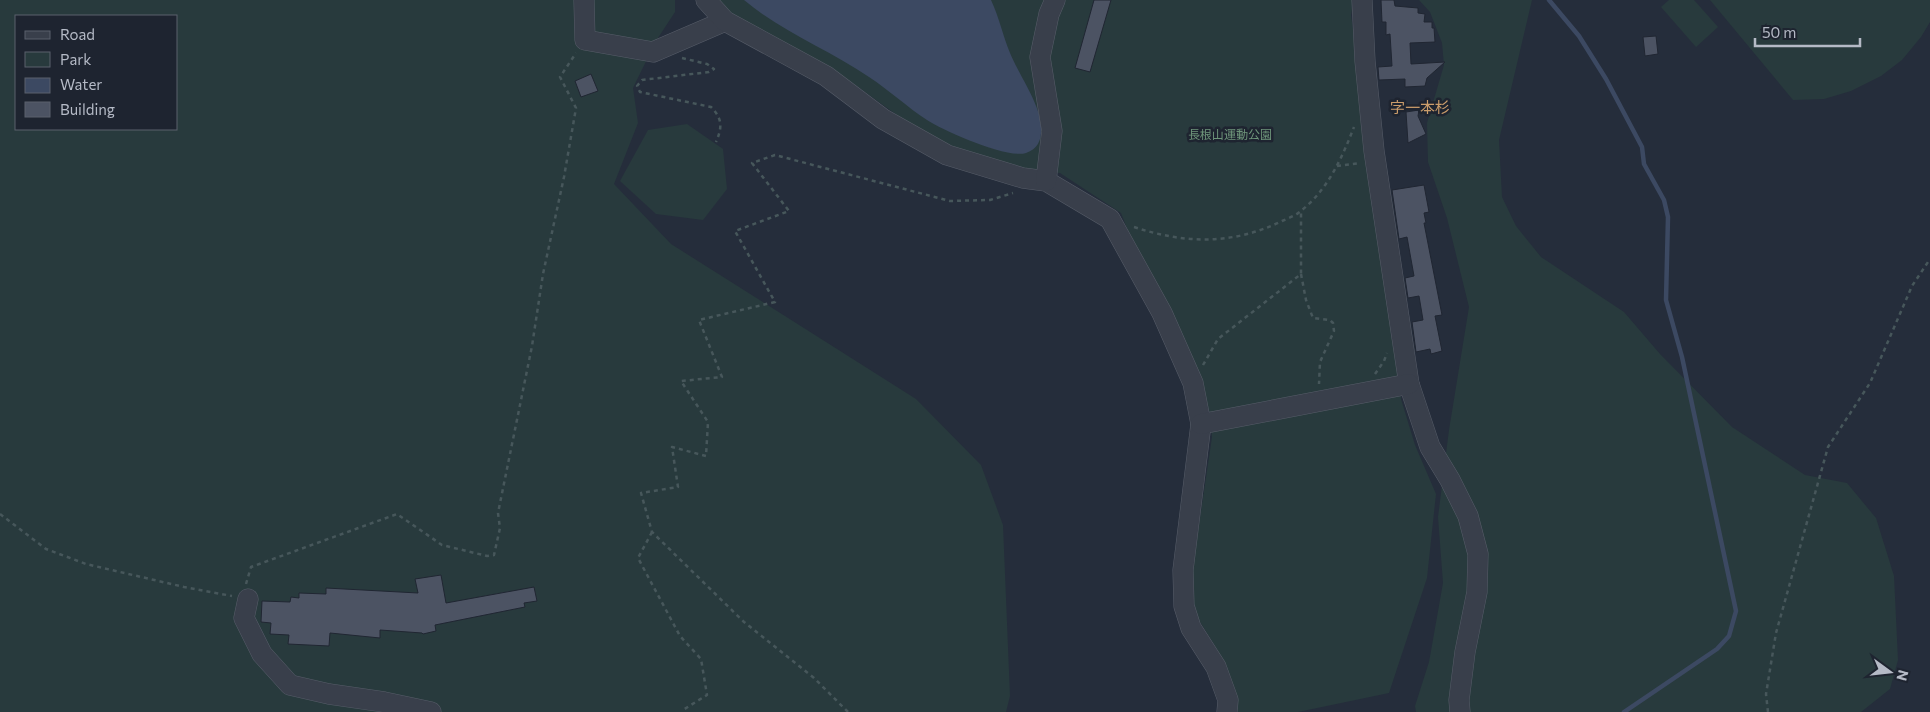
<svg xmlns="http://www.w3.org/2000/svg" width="1930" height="712" font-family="Commissioner,'Noto Sans JP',sans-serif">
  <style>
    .green { fill: #283a3d; fill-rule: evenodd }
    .water { fill: #3c4962 }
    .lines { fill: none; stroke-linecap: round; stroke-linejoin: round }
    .stream { stroke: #3c4962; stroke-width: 4.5 }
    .building { fill: #4c5363; stroke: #202632 }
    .minor-casing { stroke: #575d69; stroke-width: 21 }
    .path { stroke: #47575b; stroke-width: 2.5; stroke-dasharray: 4 4; stroke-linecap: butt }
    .minor { stroke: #393f4b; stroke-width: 20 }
    .labels { text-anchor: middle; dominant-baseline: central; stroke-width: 5; stroke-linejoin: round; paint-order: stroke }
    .park-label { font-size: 12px; fill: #6e957a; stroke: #1e2430 }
    .quarter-label { font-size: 15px; fill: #cb9d6b; stroke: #1e2430 }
  </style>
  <rect width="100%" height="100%" fill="#252d3b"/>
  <g class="green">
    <path d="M0,0h675v12l-19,29 -23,47 5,35 -24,61 57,60 245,155 65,66 22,60 7,171 -4,16h-1006zM16,16h160v113h-160z"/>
    <polygon points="715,0 1354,0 1351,15 1396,333 1401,399 1415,445 1436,494 1427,578 1389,693 1298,712 1238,712 1232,683 1219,653 1199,620 1191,597 1194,559 1212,437 1210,413 1195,367 1135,249 1121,213 1060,173 1028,171 969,153 929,138 830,67 736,17"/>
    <polygon points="1419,0 1532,0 1499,140 1502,197 1516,226 1541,257 1624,312 1660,354 1732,427 1805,475 1847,483 1876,518 1894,576 1898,660 1890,689 1861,712 1416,712 1415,706 1429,662 1443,583 1438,517 1449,430 1469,307 1447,218 1428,162 1427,123 1444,65 1442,43 1430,12"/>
    <polygon points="1669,0 1694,0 1718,27 1696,47 1661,7"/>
    <polygon points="1710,0 1930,0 1930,22 1921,37 1902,60 1881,76 1851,91 1824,99 1793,100"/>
    <polygon points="687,124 723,149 727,189 703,220 656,214 620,181 648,130"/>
  </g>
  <path class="water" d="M744,0h247c8,17 12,36 19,53 8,20 31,53 31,73 1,12 -2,23 -15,27 -19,6 -82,-22 -99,-33 -20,-13 -38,-30 -58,-43 -41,-28 -87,-45 -125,-77z"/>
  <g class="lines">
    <polyline class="stream" points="1549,0 1579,36 1606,79 1642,147 1644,164 1664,200 1668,217 1666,300 1682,357 1736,611 1729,636 1717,649 1624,712"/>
  </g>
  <g class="building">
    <polygon points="1094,0 1111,0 1090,72 1075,68"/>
    <polygon points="1381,0 1394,0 1395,6 1418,8 1418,13 1425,14 1424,22 1432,22 1432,28 1434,28 1435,42 1410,43 1411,64 1445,62 1427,78 1425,86 1405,87 1405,79 1379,80 1378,67 1392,66 1390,34 1386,35 1386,22 1382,22"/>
    <polygon points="1656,36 1658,54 1645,56 1643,37"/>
    <polygon points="591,74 598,91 581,97 575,81"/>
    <polygon points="1419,110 1418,116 1426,134 1408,143 1406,112"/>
    <polygon points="1424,185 1429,212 1424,213 1426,223 1424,223 1442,315 1435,316 1442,351 1431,354 1430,349 1416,352 1412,322 1423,320 1419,296 1408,298 1405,278 1414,276 1407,237 1399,239 1392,190"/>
    <polygon points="441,575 446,603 534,587 537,601 524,603 525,607 435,625 436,631 423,634 422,633 380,630 380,638 330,633 329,646 288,644 289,635 270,634 271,623 261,622 262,601 290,602 291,597 299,598 299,593 326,594 326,588 418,593 415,579"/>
  </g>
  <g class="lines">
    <g class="minor-casing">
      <g id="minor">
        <polyline points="584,0 585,40 653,52 725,21"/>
        <polyline points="706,0 725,21 826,76 883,119 947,155 1023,178 1046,181 1110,219 1162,313 1193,383 1201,424 1183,570 1184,606 1191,628 1216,667 1228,700 1227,712"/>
        <polyline points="1362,0 1365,61 1374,151 1409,384 1430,447 1450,480 1468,516 1478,554 1477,592 1465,652 1459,700 1460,712"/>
        <polyline points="1046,181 1052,131 1040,57 1049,14 1055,0"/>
        <polyline points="1201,424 1409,384"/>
        <polyline points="248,599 244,618 262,654 290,685 329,694 384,702 431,712"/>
      </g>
    </g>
    <g class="path">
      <path d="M682,58l25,6 7,5 -5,3 -67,8 -5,6 3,6 71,15c12,12 11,21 5,35"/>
      <polyline points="1337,166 1360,163"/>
      <path d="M1134,227c51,17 99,18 148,-6 7,-3 15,-6 20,-11 26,-21 40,-52 52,-83"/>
      <polyline points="1301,274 1306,300 1313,318 1330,320 1333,323 1334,331 1320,362 1319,384"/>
      <polyline points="1203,365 1218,339 1301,274 1301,211"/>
      <polyline points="1375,374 1384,361 1387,353"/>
      <polyline points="0,514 46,549 86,564 184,587 232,596"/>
      <polyline points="652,532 638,558 680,636 701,659 707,695 683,710 683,712"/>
      <polyline points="246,584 251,567 397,514 442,545 487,556 494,555 500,528 498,513 532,346 543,274 564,177 576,108 560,77 576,53"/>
      <polyline points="848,712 814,678 744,622 652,532 641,493 678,487 672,447 706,456 708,422 681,381 722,377 699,320 775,302 735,231 789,211 752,163 775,155 950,201 990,200 1013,193"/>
      <polyline points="1768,712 1766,694 1776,633 1828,447 1870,383 1912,286 1930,259"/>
    </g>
    <use href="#minor" class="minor"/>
  </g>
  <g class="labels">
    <g class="park-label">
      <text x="1230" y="134">長根山運動公園</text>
    </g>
    <g class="quarter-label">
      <text x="1420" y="107">字一本杉</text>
    </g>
  </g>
  <rect x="15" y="15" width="162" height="115" fill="#1e2430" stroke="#5a606c"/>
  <rect x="25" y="31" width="25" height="8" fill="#393f4b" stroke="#5a606c"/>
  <text x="60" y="40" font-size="15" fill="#b5bac6">Road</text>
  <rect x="25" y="52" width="25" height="15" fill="#283a3d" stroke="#5a606c"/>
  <text x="60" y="65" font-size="15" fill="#b5bac6">Park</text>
  <rect x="25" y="78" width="25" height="15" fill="#3c4962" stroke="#5a606c"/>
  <text x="60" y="90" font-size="15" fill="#b5bac6">Water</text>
  <rect x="25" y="102" width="25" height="15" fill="#4c5363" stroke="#5a606c"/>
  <text x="60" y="115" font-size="15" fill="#b5bac6">Building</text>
  <g transform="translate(1890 672) rotate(105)" stroke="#1e2430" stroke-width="4" paint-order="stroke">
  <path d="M0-4L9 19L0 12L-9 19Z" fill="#b5bac6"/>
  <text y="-8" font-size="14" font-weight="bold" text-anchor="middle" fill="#b5bac6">N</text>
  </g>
  <path d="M1755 38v8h105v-8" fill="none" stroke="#b5bac6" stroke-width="2.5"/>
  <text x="1762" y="38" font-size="15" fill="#b5bac6" stroke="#1e2430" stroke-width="4" paint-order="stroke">50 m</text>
</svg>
